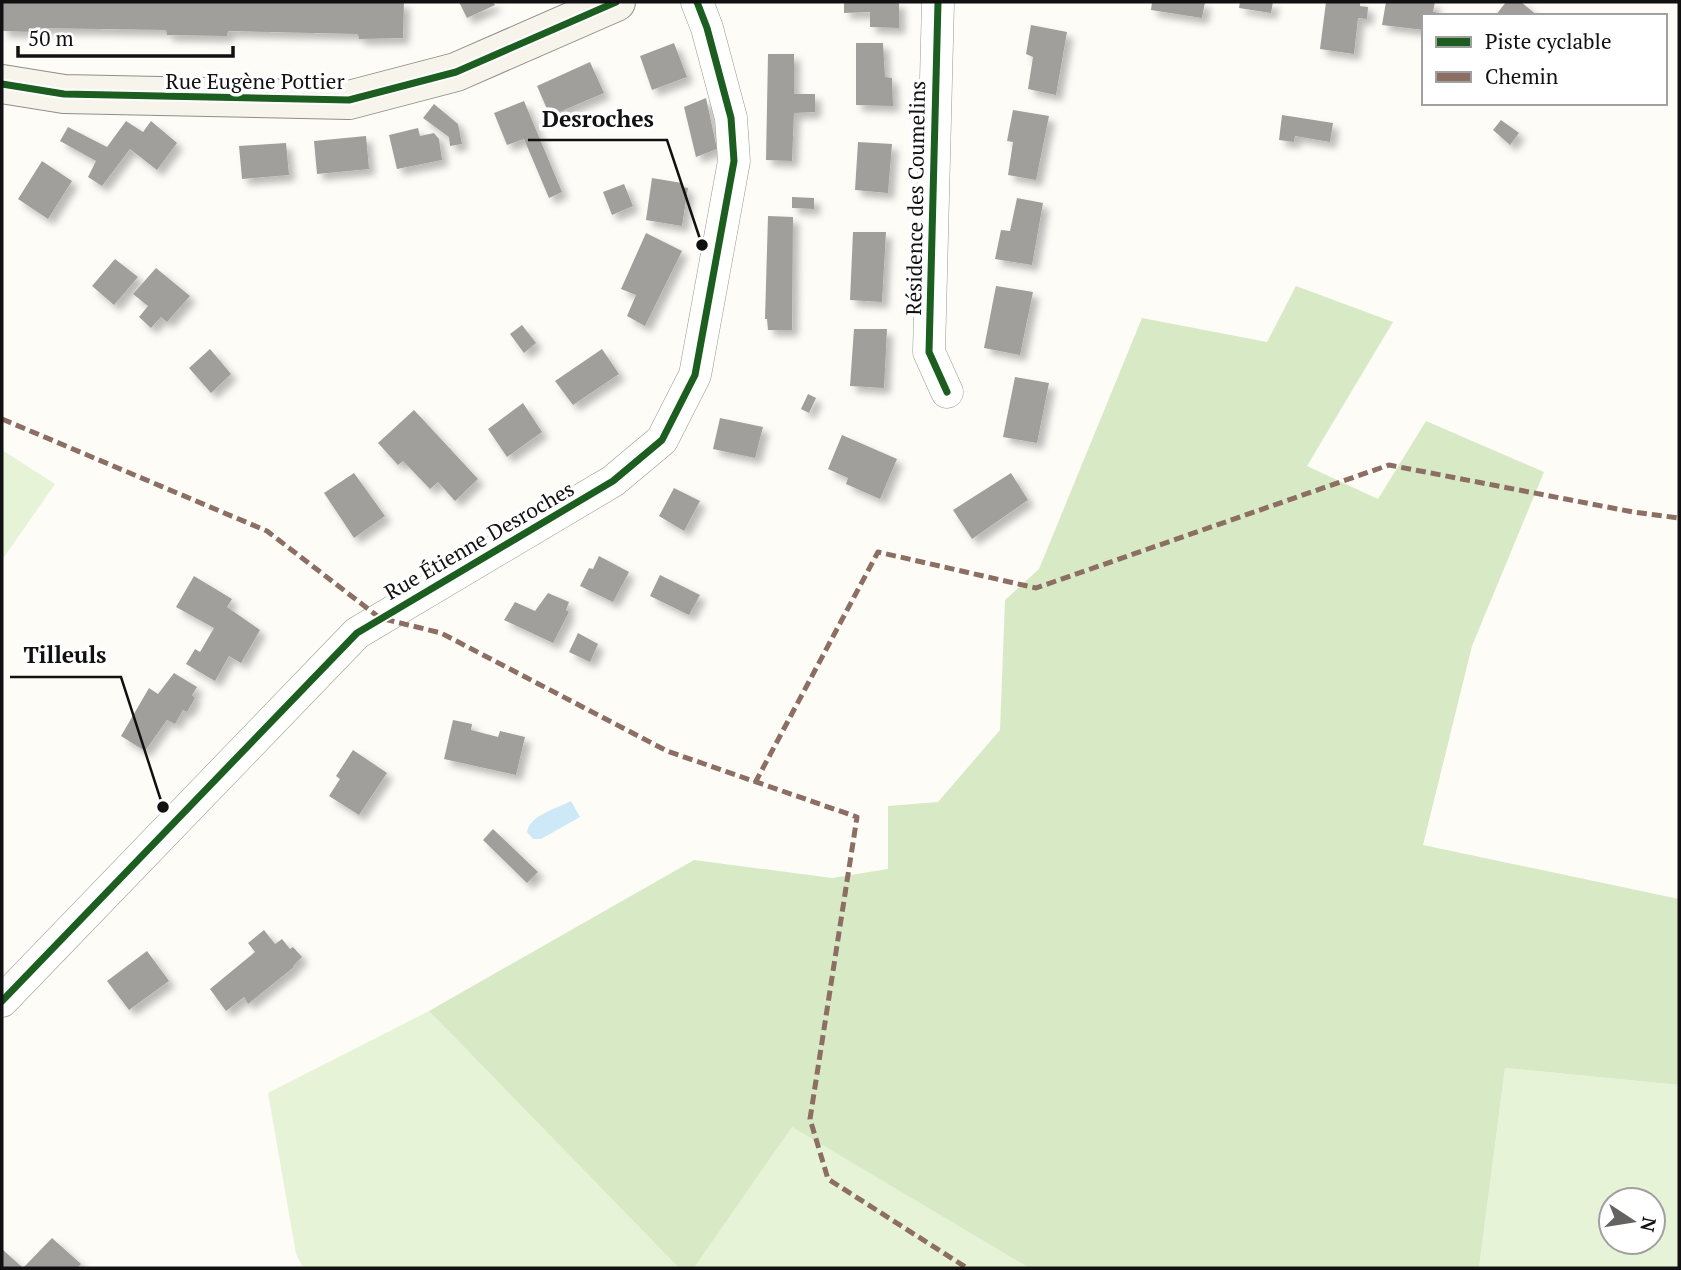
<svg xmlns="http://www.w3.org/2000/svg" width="1681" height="1270" font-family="'PT Serif',serif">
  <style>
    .green { fill: #e7f3d7; fill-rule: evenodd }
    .forest { fill: #d8eac5 }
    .water { fill: #cde8f7 }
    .building { fill: #a19f9c; filter: url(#shadow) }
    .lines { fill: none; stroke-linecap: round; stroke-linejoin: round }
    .street-casing { stroke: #979795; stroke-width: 33 }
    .secondary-casing { stroke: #8e8d8b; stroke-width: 40 }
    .street { stroke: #fffffe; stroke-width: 32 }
    .secondary { stroke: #f6f4eb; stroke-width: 38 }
    .quiet { stroke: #8d6e63; stroke-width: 5; stroke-dasharray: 10 5; stroke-linecap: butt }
    .cycleway-casing { stroke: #fff; stroke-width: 11 }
    .cycleway { stroke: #1b5e20; stroke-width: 7 }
    .labels { text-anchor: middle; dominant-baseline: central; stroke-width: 7; stroke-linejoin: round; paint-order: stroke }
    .street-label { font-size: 21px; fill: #111; stroke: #fff }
    .leader { fill: none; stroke: #111; stroke-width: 2.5 }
    .callout-dot { fill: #111; stroke: #fff; stroke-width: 2.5 }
    .callout-label { font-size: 23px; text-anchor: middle; font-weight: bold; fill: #111; stroke: #fff; stroke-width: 7; stroke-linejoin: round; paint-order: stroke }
  </style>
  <defs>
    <filter id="shadow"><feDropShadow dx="6" dy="6" stdDeviation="3.5" flood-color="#0004"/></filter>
  </defs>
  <rect width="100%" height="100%" fill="#fdfcf7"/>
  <g class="green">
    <polygon points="2,450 55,484 2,560"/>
    <polygon points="429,1011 679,1268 303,1268 296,1254 268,1093"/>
    <path d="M1505,1068l174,17v183h-200zM1611,1200h42v42h-42z"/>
    <polygon points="792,1127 1029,1268 694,1268"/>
  </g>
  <polygon class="forest" points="1296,286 1393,322 1307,466 1378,499 1426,421 1544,472 1472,646 1423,845 1679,899 1679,1085 1505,1068 1479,1268 1029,1268 792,1127 694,1268 679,1268 429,1011 694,860 832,878 888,869 888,806 938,802 1000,730 1005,600 1039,569 1142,318 1267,342"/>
  <path class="water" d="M571,801l9,16 -39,22h-8l-6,-7c3,-17 29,-23 44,-31z"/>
  <g class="building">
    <polygon points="2,2 404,2 403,38 359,39 358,34 228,31 227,36 167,35 166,30 35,28 34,32 2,31"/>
    <polygon points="459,2 493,2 495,5 467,18"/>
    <polygon points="844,2 899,2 899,28 870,27 870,12 844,13"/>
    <polygon points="1152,2 1205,2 1202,18 1151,10"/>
    <polygon points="1240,2 1273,2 1271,13 1239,8"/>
    <polygon points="1326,2 1360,2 1360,6 1368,7 1367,19 1358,18 1354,54 1320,49"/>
    <polygon points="1386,2 1435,2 1433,12 1440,13 1440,16 1424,16 1424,30 1382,25"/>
    <polygon points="1506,2 1521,2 1538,16 1495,16"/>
    <polygon points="1031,25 1067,32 1056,95 1028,89 1033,57 1026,54"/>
    <polygon points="674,43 687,77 652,90 640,56"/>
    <polygon points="856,43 883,43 885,77 892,78 893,106 856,105"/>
    <polygon points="768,54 794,54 794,94 815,94 815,112 794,113 792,161 766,160"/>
    <polygon points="590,62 604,93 550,116 537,86"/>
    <polygon points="706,98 717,149 696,157 684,107"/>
    <polygon points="524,101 562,192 549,198 524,139 507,145 494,113"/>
    <polygon points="434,104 458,124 462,144 450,146 449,137 423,118"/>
    <polygon points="1013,110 1049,116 1036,180 1008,175 1013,142 1007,141"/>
    <polygon points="1282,115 1333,123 1330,142 1295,136 1294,142 1279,140"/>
    <polygon points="1501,120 1519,133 1510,145 1493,130"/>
    <polygon points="126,121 143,132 151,121 177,143 157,170 130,149 102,186 88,177 96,161 60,141 68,127 107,147"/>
    <polygon points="418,128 420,136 434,133 439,139 442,160 397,169 389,135"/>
    <polygon points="366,136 369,169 317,174 314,141"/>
    <polygon points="858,142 892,144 888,193 855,190"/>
    <polygon points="286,143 289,175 242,179 239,146"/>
    <polygon points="42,161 72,181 48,219 18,199"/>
    <polygon points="652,178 682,183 682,187 688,188 682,226 646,220"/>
    <polygon points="624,184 633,206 612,215 603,192"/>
    <polygon points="792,197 814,198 814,209 792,208"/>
    <polygon points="1017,198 1043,203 1032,265 995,259 1001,230 1010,231"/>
    <polygon points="768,216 793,217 792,330 768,330 767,319 765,319"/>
    <polygon points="853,232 886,232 882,302 850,300"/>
    <polygon points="646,233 682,251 645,326 627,316 636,295 621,289"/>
    <polygon points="115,259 138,277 114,305 92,286"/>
    <polygon points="156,268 190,296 167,322 161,317 151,328 139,317 148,306 133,294"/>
    <polygon points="996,286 1033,292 1020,355 984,348"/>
    <polygon points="522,325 536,343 524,353 510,334"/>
    <polygon points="854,329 887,329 884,388 850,386"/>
    <polygon points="210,349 231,374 211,393 189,368"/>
    <polygon points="602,349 619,374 573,405 555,381"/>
    <polygon points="1015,377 1049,383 1037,443 1003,437"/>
    <polygon points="808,394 816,398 809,413 801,409"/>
    <polygon points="523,403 542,432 507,457 488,429"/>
    <polygon points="414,410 478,479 455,501 438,482 430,489 403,461 398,465 378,443"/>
    <polygon points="720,418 763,427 755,458 713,449"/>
    <polygon points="842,435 897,459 880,499 846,484 848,478 828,469"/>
    <polygon points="354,473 385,516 354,538 324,493"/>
    <polygon points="1011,473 1028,500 972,539 953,510"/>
    <polygon points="674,488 700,501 684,531 659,516"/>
    <polygon points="599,556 629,572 613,602 580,586 589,568 593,569"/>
    <polygon points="660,575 700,595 689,615 650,596"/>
    <polygon points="194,576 232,599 227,607 260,630 241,663 229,656 215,681 186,664 195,649 200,652 214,628 176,607"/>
    <polygon points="548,593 569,602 566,610 569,612 553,643 504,620 515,602 535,611"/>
    <polygon points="578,633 598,644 590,662 569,652"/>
    <polygon points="174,673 197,687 192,695 195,698 187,712 183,710 175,724 167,720 145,751 121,736 149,688 158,694"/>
    <polygon points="453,720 472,724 471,730 498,737 500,731 525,737 516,775 444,759"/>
    <polygon points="353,750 387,773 359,815 329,796 340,779 336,776"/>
    <polygon points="493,829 538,872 527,883 483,840"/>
    <polygon points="264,930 275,944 282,939 290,949 293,947 302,957 293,966 294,967 248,1004 244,997 226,1011 210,989 255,952 248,943"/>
    <polygon points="147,951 169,981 129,1010 107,981"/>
    <polygon points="52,1238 81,1264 77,1268 2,1268 2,1249 23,1268"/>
  </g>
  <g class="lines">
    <g class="street-casing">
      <g id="street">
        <polyline points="938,2 929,352 947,392"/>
        <polyline points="2,1001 357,633 613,481 662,440 695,375 734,161 731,118 707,28 697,2"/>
      </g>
    </g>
    <g class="secondary-casing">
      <polyline id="secondary" points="2,84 64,94 349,100 456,72 616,2"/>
    </g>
    <use href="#street" class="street"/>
    <use href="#secondary" class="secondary"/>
    <g class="quiet">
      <polyline points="2,419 267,531 380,618 441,633 667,751 857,817 810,1119 828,1179 967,1268"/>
      <polyline points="755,783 878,552 1036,588 1389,465 1633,512 1679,518"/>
    </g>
    <g class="cycleway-casing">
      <g id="cycleway">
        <polyline points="938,2 929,352 947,392"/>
        <polyline points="2,84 64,94 349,100 456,72 616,2"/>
        <polyline points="2,1001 357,633 613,481 662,440 695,375 734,161 731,118 707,28 697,2"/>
      </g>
    </g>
    <use href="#cycleway" class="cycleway"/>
  </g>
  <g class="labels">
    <g class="street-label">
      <text x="255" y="81">Rue Eugène Pottier</text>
      <text transform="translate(915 198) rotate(-89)">Résidence des Coumelins</text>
      <text transform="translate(479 540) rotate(-30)">Rue Étienne Desroches</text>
    </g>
  </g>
  <path class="leader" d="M702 245L667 140H528M163 807L121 677H10"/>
  <g class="callout-dot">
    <circle cx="702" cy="245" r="7"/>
    <circle cx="163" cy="807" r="7"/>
  </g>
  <g class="callout-label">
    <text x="598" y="127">Desroches</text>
    <text x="65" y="663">Tilleuls</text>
  </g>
  <rect width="1681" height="1270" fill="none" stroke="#111111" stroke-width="7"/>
  <rect x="1422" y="14" width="245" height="91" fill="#ffffff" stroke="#a0a0a0" stroke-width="2"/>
  <rect x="1436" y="37" width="35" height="10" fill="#1b5e20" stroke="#a0a0a0" stroke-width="2"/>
  <text x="1485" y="49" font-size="21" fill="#111111">Piste cyclable</text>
  <rect x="1436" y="72" width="35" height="10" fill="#8d6e63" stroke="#a0a0a0" stroke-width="2"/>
  <text x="1485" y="84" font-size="21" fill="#111111">Chemin</text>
  <g transform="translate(1632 1221) rotate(102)"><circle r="33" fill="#ffffff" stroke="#a0a0a0" stroke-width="2"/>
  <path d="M0-5L12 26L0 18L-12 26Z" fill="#646362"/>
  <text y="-10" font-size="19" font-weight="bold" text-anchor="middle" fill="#111111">N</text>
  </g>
  <path d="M18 46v10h215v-10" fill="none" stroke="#111111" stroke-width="3.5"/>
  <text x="28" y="46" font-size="21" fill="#111111" stroke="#ffffff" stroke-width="5" paint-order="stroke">50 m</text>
</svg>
